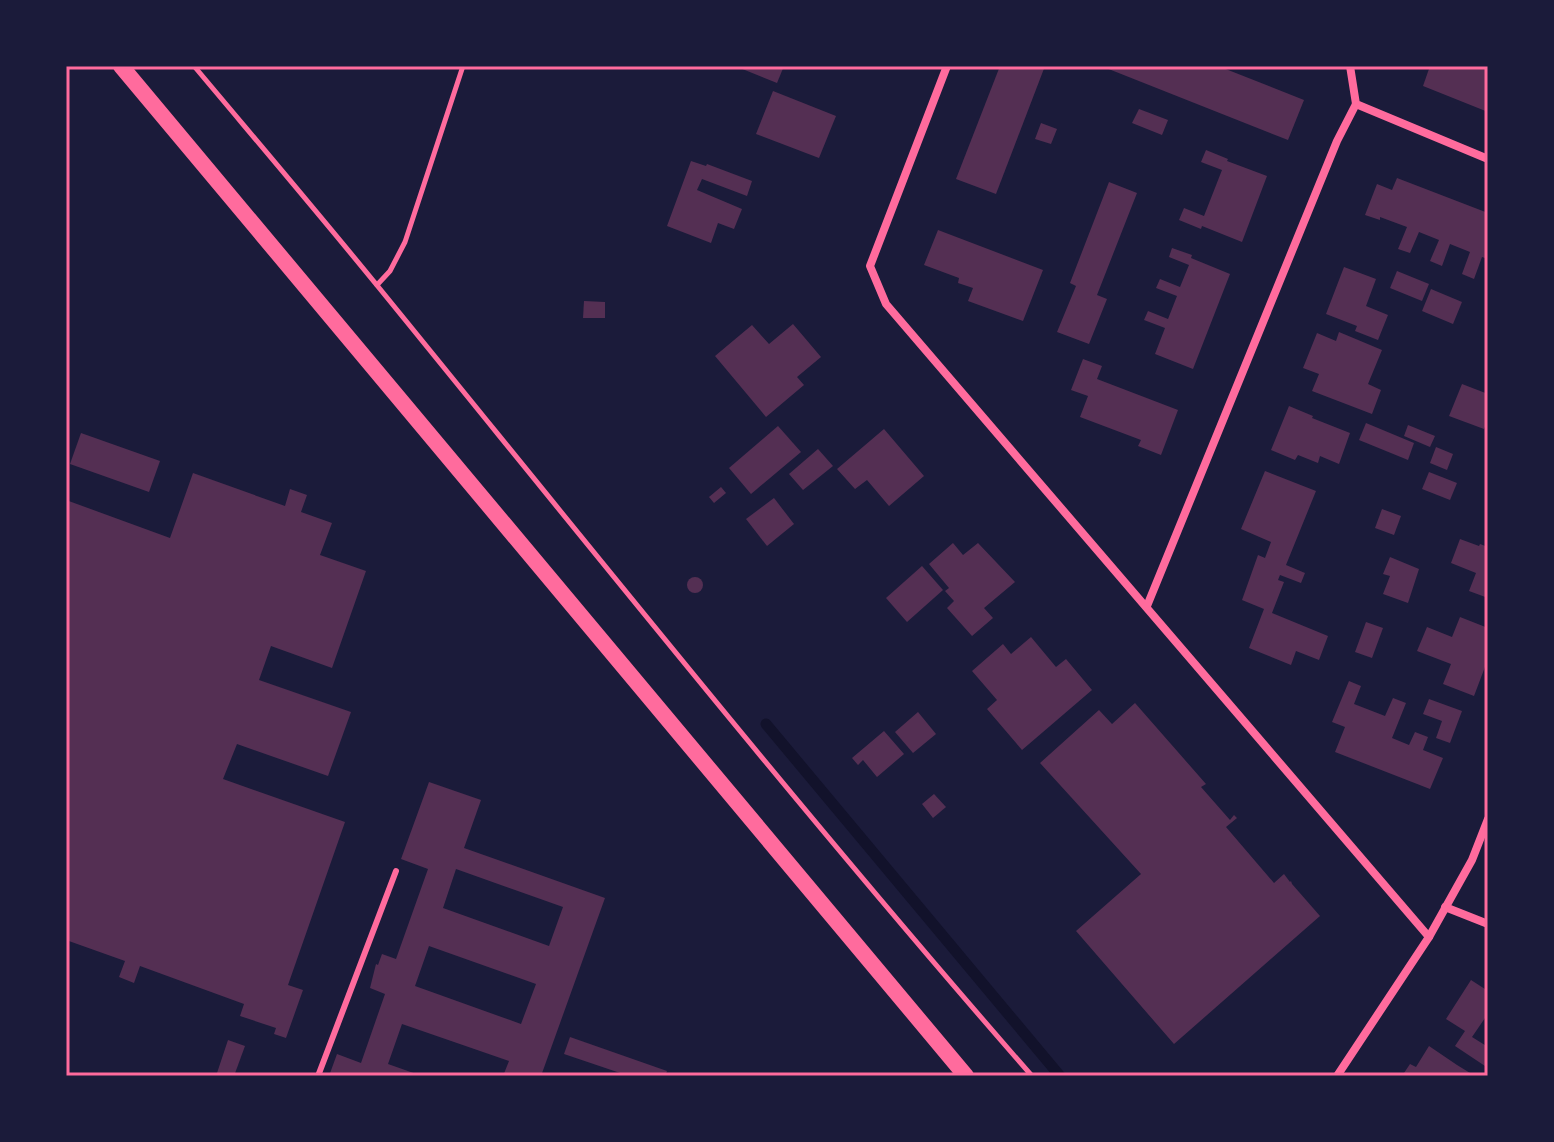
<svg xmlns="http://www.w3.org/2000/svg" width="1554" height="1142" font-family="Lora,serif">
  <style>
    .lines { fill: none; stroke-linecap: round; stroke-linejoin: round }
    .stream { stroke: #12122b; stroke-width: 11 }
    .building { fill: #542f53; fill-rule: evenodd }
    .path { stroke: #ff6b9d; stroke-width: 5 }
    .service { stroke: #ff6b9d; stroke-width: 6 }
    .minor { stroke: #ff6b9d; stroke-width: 8 }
    .secondary { stroke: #ff6b9d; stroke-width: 16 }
    .neatline { fill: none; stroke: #ff6b9d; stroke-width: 3 }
  </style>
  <rect width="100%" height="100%" fill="#1b1b3a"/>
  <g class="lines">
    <polyline class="stream" points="766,724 1060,1076"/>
  </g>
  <g class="building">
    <polygon points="735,66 784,66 777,83"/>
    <polygon points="1000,66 1045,66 996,194 956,179"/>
    <polygon points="1101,66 1218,66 1304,100 1288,140"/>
    <polygon points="1430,66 1488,66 1488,112 1423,86"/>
    <polygon points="773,91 836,116 819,158 756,134"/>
    <polygon points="1139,109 1168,120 1162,135 1132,123"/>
    <polygon points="1041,123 1057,129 1051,144 1035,139"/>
    <polygon points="1206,150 1228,159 1227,161 1267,176 1242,242 1202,226 1201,229 1179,220 1184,208 1204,216 1222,170 1201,162"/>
    <polygon points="691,161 706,166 707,164 752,181 747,196 702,179 697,190 742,209 734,229 718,223 711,243 667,226"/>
    <polygon points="1397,178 1488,213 1488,259 1482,257 1474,279 1462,274 1470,252 1450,244 1442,266 1430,261 1439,240 1419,232 1410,253 1398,249 1407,227 1380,217 1380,220 1365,215 1377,184 1392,190"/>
    <polygon points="1109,182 1137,193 1097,295 1107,299 1089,344 1057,332 1076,286 1070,283"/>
    <polygon points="938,230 1043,270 1023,321 968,301 973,288 958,283 959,278 924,265"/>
    <polygon points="1172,248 1192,255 1191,258 1230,274 1193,369 1155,354 1165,328 1144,320 1148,311 1168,319 1177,296 1156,288 1160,279 1180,287 1189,265 1169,257"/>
    <polygon points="1344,267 1376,279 1366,306 1388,315 1378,340 1355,331 1357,326 1326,314"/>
    <polygon points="1397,271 1429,284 1422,301 1390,288"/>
    <polygon points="1431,289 1462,302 1453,324 1422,311"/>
    <polygon points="584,301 605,302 605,318 583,318"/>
    <polygon points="793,324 821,357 797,377 804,385 766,417 715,356 752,325 769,344"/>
    <polygon points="1339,332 1382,350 1368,384 1381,390 1372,414 1312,391 1319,374 1303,368 1317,333 1336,341"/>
    <polygon points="1083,359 1102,366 1097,379 1178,410 1161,455 1138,446 1141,440 1080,417 1088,396 1071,390"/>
    <polygon points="1462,384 1488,394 1488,420 1484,429 1449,416"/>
    <polygon points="1289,406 1313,416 1312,418 1350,433 1339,464 1320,456 1318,463 1298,455 1295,460 1271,450"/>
    <polygon points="1366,423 1414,443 1408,460 1359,440"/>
    <polygon points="1408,425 1435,436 1430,447 1404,436"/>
    <polygon points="778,426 801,452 751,494 729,468"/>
    <polygon points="884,429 924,476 889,506 867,480 855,489 837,469"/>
    <polygon points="81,433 160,461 149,492 70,464"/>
    <polygon points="1436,447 1453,454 1447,470 1430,463"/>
    <polygon points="818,449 833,466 803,490 789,474"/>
    <polygon points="1265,471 1316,491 1286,565 1305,573 1301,583 1280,575 1278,580 1284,582 1272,613 1328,636 1319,660 1296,651 1291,665 1249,648 1264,609 1242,600 1258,555 1265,558 1271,542 1241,529"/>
    <polygon points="1429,472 1457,483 1450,500 1422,489"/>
    <polygon points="193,473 285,506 290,489 307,495 301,512 332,523 320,555 366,571 332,668 271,646 259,680 351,712 328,776 237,744 223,779 345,822 288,985 303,990 286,1038 274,1034 276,1028 240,1016 244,1004 140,966 134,983 119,977 125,961 66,940 66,500 170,538"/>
    <polygon points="721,487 726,493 714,503 709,497"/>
    <polygon points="774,498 794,524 767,546 746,519"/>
    <polygon points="1382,509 1401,516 1394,535 1375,528"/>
    <polygon points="1460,539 1479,546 1480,544 1488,547 1488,598 1469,591 1476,573 1451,563"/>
    <polygon points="953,543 963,555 978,543 1015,582 984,608 993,618 972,636 947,608 954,601 945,591 949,588 929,564"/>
    <polygon points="1390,557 1419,569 1408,603 1383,594 1390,576 1383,574"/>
    <polygon points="922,566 943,590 907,622 886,598"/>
    <circle cx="695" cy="585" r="8"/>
    <polygon points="1460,617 1488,628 1488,659 1474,696 1443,684 1451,664 1417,651 1427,627 1452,637"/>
    <polygon points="1366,622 1383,628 1372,658 1355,652"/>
    <polygon points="1031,637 1056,667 1066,659 1092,690 1022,750 987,709 997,700 972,671 1003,644 1011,654"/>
    <polygon points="1349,681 1361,686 1354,704 1385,716 1393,698 1406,703 1392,738 1409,745 1415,732 1428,737 1423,750 1443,758 1430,789 1335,752 1345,727 1332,722"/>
    <polygon points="1429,699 1462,711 1450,743 1436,738 1442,721 1423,714"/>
    <polygon points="1135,703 1206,784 1201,787 1230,820 1234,815 1237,818 1226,827 1274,883 1284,874 1290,882 1291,881 1292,884 1320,916 1174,1044 1076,931 1141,874 1040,763 1099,710 1112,724"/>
    <polygon points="918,712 936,734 913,753 895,732"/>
    <polygon points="884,731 904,754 877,777 863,760 858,765 852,758"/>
    <path d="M429,782l52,18 -17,48 141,50 -64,178h-38l6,-15 -107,-37 -14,40 34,12h-93l8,-22 24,9 24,-69 -15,-6 6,-24 2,1 4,-11 14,5 32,-90 -27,-10zM456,869l107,38 -14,39 -106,-38zM429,946l107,38 -15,40 -106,-38z"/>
    <polygon points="934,794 946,807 933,818 922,804"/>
    <polygon points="1471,980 1488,991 1488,1020 1485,1018 1472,1037 1488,1047 1488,1068 1455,1046 1465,1031 1446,1019"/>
    <polygon points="570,1037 667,1071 665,1076 629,1076 564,1054"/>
    <polygon points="228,1040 245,1046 234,1076 216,1076"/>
    <polygon points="1429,1046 1457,1065 1475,1076 1402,1076 1410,1064 1416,1067"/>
  </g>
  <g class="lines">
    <g class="path">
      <path d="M194,66c62,74 125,148 186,223 215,264 428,531 652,787"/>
      <polyline points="377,285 390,271 405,242 463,66"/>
    </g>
    <polyline class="service" points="318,1076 396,871"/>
    <g class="minor">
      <polyline points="947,66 870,266 886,304 1429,937"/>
      <polyline points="1350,66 1356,104 1488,159"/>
      <polyline points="1147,606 1337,141 1356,104"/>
      <polyline points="1445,907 1488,924"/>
      <polyline points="1337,1076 1429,937 1472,860 1488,819"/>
    </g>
    <polyline class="secondary" points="121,66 966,1076"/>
  </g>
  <rect width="1554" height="1142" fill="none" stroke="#1b1b3a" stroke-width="136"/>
  <rect x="68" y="68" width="1418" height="1006" class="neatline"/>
</svg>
